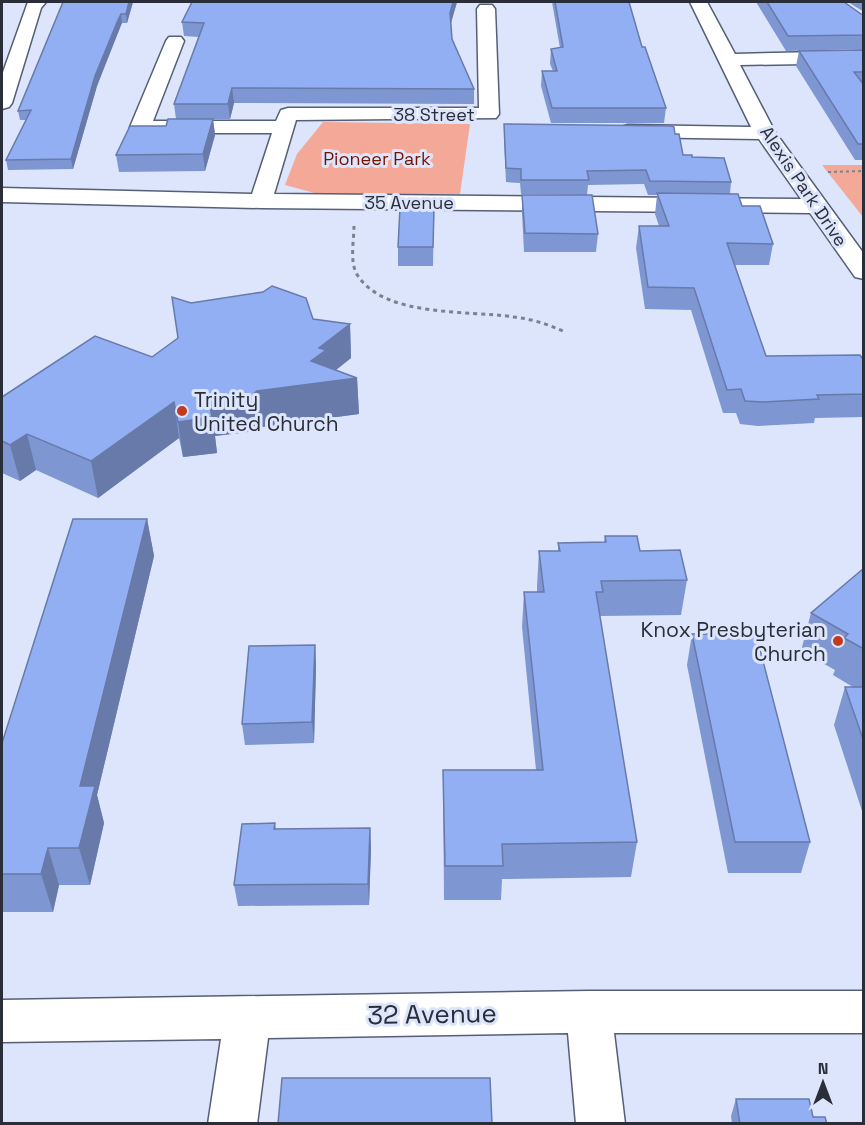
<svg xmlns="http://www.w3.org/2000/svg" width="865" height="1125" font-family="'Space Grotesk',sans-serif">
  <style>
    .green { fill: #f4a998 }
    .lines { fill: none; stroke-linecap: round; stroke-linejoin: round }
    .minor-casing { stroke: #555f75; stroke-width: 3 }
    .path-far1 { stroke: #7b8191; stroke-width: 2; stroke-dasharray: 3 3; stroke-linecap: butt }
    .path { stroke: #7b8191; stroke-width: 3; stroke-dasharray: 4 4; stroke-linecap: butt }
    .minor { fill: #fff; fill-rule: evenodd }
    .wall { fill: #7e96d1 }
    .shaded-wall { fill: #677aaa }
    .building { fill: #93aff3; stroke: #677aaa; stroke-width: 1.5 }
    .poi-dot { fill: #c53a1e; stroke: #dce5fb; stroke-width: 2 }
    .labels { text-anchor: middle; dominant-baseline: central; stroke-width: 6; stroke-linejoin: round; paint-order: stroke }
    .far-street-label { font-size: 18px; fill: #292e38; stroke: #dce5fb }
    .far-park-label { font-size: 18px; fill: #731200; stroke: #dce5fb }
    .poi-label { font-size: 21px; fill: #292e38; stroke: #dce5fb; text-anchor: start }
    .near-street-label { font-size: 26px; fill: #292e38; stroke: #dce5fb }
  </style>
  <rect width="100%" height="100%" fill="#dce5fb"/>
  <g class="green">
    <polygon points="323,122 470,124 460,194 318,194 285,185 297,154"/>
    <polygon points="822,165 863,165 863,217"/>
  </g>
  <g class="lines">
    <g class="minor-casing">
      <g id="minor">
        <polygon points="28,2 46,2 41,8 12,103 9,107 2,109 2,75"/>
        <polygon points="690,2 707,2 735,54 864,51 864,63 740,65 775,132 864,254 864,279 855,277 810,213 261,208 2,202 2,188 252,194 272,133 140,133 133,131 130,127 166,41 169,37 181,37 184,41 153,121 276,121 281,110 288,108 479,108 477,9 480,5 492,5 495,9 499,114 496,118 296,120 274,194 801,199 759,139 628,137 621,135 618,131 621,127 628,125 751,127"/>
        <polygon points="589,991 864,991 864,1033 614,1033 625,1124 576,1124 568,1033 268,1038 257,1124 208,1124 221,1039 2,1042 2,1000"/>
      </g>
    </g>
    <polyline class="path-far1" points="828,172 864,171"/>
    <path class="path" d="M354,226c0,15 -5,37 4,50 28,42 112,34 156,41 18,2 33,7 49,14"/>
    <use href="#minor" class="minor"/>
  </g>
  <g class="wall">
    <polygon points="133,2 127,23 122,23 119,28 97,86 73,169 8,170 6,160 26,120 20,120 18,111"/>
    <polygon points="192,2 457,2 451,23 452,39 474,89 474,104 234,103 230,119 176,119 174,104 199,37 184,36 182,22"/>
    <polygon points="552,2 629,2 642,47 666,108 664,123 551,123 541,86 542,71 553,71 550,64 551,49 560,48"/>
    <polygon points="756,2 844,2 861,14 864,14 864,49 786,51"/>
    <polygon points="848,2 864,2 864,12"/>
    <polygon points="864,50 864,160 855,160 796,66 799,51"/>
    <polygon points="213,119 215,135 205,171 119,172 116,155 166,126"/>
    <polygon points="504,124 675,134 683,155 692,157 731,182 730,194 742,206 773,244 769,265 735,265 766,356 864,361 864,417 815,418 814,423 758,426 740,424 736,413 723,413 691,310 645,309 636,248 639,226 659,226 655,214 657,195 648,195 644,184 588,185 587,195 521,194 520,183 506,182 504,138"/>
    <polygon points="522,195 598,234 596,252 524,252 522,213"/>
    <polygon points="434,208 433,266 398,266 398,247"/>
    <polygon points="191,303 350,324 351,358 336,370 357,378 359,414 261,427 256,431 215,436 217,453 183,457 179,438 98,498 36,470 20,481 2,473 2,397 152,357 178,338"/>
    <polygon points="147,519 154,556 97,795 104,823 90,885 59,885 53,912 2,912 2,743"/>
    <polygon points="605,536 640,551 687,580 681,615 600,616 637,842 631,877 502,879 501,900 444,900 443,770 536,770 522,627 524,592 537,592 537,586 539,551 558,551 558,543 604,542"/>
    <polygon points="864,568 864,817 834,725 845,687 853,687 833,675 835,670 801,651 811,613"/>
    <polygon points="692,634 810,842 801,873 728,873 687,665"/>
    <polygon points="315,645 316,666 314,743 245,745 242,724"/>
    <polygon points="275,823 276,829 370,828 371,849 369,905 238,906 234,885"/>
    <polygon points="736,1099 813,1117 827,1124 732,1124 731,1116"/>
  </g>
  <g class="shaded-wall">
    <polygon points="129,2 133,2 127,23 126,14"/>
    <polygon points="453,2 457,2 450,26 450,13"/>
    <polygon points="121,14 122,23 97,86 73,169 71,159 95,76"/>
    <polygon points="232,88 234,103 230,119 228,104"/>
    <polygon points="213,119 215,135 205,171 203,154"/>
    <polygon points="350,324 351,358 327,377 357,378 359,414 261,427 256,431 215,436 217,453 183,457 178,422 209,401 257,391 311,361 319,348"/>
    <polygon points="174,402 179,438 98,498 91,461"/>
    <polygon points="27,434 36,470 20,481 10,445"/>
    <polygon points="147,519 154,556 97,795 104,823 90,885 79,848 80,786"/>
    <polygon points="315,645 316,666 314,743 312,722"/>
    <polygon points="370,828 371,849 369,905 368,884"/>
    <polygon points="48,848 59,885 53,912 41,874"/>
  </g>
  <g class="building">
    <polygon points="63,2 129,2 126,14 121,14 118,20 95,76 71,159 6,160 31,110 18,111"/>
    <polygon points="192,2 453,2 450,13 452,39 474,89 232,88 228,104 174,104 204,23 182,22"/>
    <polygon points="555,2 629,2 642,47 645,47 666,108 552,108 542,71 557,71 551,49 563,47"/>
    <polygon points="767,2 844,2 861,14 864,14 864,35 788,36"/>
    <polygon points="864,50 864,72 854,72 864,85 864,144 858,144 799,51"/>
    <polygon points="168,119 213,119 203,154 116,155 130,126 166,126"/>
    <polygon points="504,124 671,126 674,127 675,134 679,134 683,155 692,155 692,157 724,158 731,182 650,181 646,170 587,171 589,180 521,180 521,169 506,168"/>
    <polygon points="657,193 738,194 742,206 760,206 773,244 727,243 766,356 860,355 864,361 864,394 817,395 819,399 763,402 745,401 741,389 727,390 694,288 648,287 639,226 669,226"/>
    <polygon points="522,195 592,195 598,234 525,233"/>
    <polygon points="400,208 434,208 433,247 398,247"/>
    <polygon points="272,286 306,298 313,319 350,324 319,348 326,350 311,361 357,378 257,391 252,395 209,401 212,417 178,422 174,402 91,461 27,434 10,445 2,441 2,397 95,336 152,357 178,338 172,297 191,303 263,292"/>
    <polygon points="73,519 147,519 80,786 95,786 79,848 48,848 41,874 2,874 2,743"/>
    <polygon points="605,536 637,536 640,551 680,550 687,580 601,581 603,592 596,592 637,842 502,844 503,866 445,866 443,770 543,770 524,592 544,592 539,551 560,551 558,543 606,542"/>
    <polygon points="864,568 864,649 844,638 848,634 811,613"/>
    <polygon points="692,634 756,634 810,842 735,842"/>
    <polygon points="315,645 312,722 242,724 249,646"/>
    <polygon points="845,687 864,687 864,742"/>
    <polygon points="275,823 274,829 370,828 368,884 234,885 242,824"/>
    <polygon points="282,1078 490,1078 492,1124 278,1124"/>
    <polygon points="736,1099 809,1099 813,1117 825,1117 827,1124 740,1124"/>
  </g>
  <g class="poi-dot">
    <circle cx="182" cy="411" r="6"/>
    <circle cx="838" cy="641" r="6"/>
  </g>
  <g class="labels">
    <g class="far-street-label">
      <text x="434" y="114">38 Street</text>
      <text transform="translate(804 186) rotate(56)">Alexis Park Drive</text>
      <text x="409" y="202">35 Avenue</text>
    </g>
    <g class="far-park-label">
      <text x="377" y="158">Pioneer Park</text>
    </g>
    <g class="poi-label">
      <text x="194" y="399">Trinity<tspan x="194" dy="24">United Church</tspan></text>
      <text x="826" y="629" text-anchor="end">Knox Presbyterian<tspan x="826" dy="24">Church</tspan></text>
    </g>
    <g class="near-street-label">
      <text transform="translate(432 1014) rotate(-1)">32 Avenue</text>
    </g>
  </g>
  <rect width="865" height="1125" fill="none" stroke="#292e38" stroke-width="6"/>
  <g transform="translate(823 1083)" stroke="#dce5fb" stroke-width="4.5" paint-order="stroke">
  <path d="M0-4.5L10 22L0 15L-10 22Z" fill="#292e38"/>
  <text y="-9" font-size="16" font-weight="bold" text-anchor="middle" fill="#292e38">N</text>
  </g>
</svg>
